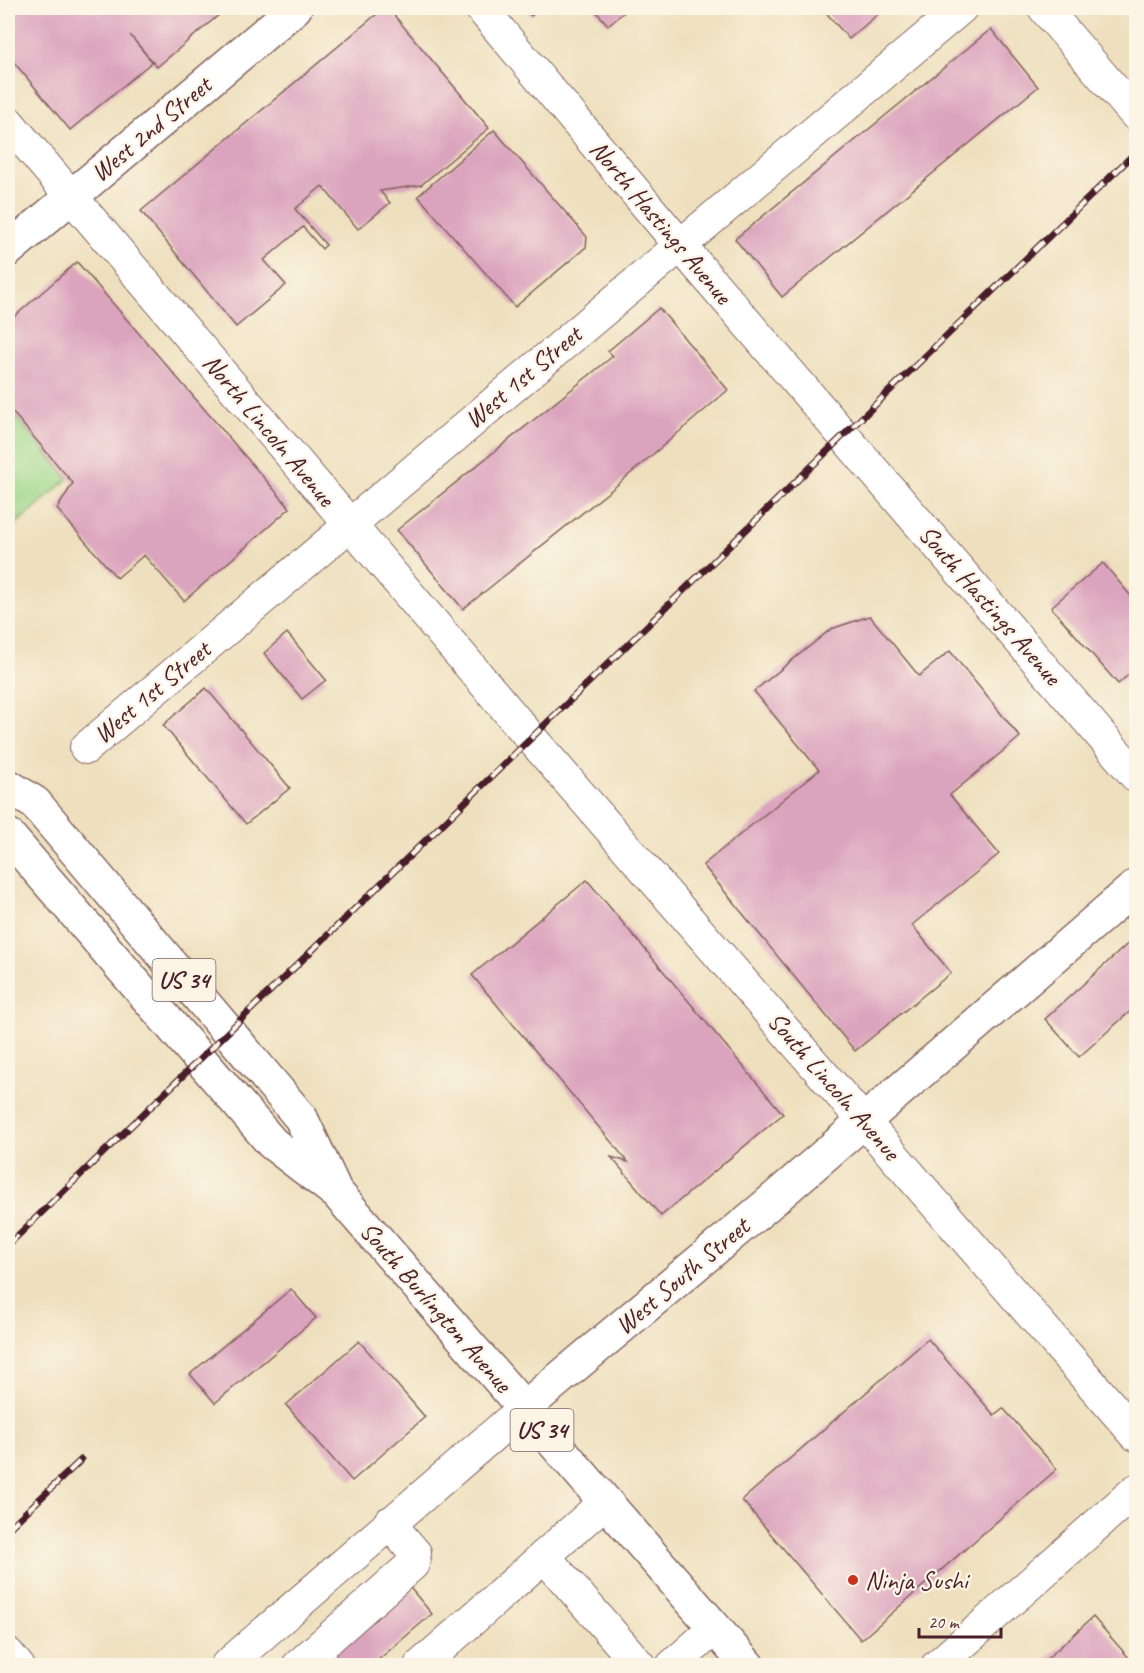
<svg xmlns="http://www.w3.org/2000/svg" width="1144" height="1673" font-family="Caveat,sans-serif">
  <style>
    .green { fill: #9cd78a; stroke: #737b5a; stroke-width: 1.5 }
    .building { fill: #dba4be }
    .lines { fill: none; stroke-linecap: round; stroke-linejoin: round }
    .minor-casing { stroke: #83635e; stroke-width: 34 }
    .major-casing { stroke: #83635e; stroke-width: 36 }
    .highway-casing { stroke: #83635e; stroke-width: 36 }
    .minor { stroke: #fff; stroke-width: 32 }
    .major { stroke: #fff; stroke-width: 33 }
    .highway { stroke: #fff; stroke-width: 33 }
    .rail-casing { stroke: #4a1f2b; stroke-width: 7 }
    .rail { stroke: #fcf5e5; stroke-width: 4.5; stroke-dasharray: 14; stroke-linecap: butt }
    .poi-dot { fill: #c8321e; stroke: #fcf5e5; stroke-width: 2 }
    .labels { text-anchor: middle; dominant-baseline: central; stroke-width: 4.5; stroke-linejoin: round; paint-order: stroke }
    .shield { fill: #fcf5e5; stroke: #7f5f63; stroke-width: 1.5 }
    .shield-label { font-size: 24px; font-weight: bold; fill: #4a1f2b }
    .street-label { font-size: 26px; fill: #4a1f2b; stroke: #fcf5e5 }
    .poi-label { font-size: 26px; fill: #4a1f2b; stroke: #fcf5e5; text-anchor: start }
  </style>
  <rect width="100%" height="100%" fill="#fcf5e5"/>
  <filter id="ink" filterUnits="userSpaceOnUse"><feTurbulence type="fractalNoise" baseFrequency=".0167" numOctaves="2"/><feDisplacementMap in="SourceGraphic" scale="12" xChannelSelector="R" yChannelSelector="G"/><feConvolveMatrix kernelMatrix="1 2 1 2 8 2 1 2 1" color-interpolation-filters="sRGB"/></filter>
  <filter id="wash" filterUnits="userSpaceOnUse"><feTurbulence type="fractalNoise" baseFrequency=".008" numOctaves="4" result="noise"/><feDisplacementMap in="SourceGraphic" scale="24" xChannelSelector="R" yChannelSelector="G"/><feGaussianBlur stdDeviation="1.35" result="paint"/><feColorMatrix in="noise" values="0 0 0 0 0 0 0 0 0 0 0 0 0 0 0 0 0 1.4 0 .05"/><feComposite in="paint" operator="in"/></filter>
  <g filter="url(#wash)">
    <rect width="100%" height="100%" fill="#eee0be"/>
    <polygon class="green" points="8,407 68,479 15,525 8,516"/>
    <g id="blocks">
      <g class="building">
        <polygon points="8,8 227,8 157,67 130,35 152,62 70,130 8,55"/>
        <polygon points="384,8 388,8 489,128 421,185 380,191 390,203 358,229 322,186 295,209 326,245 322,249 303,227 264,260 286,285 236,327 141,211"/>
        <polygon points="524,8 541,8 531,16"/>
        <polygon points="593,8 629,8 608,25"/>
        <polygon points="822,8 885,8 849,39"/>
        <polygon points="991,29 1038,87 782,297 735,239"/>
        <polygon points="494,130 587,237 586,247 515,307 418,196"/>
        <polygon points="77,262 290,508 184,601 144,555 117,578 57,509 73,483 8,407 8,322"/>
        <polygon points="659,308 728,390 616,486 463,609 397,530 613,356 608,351"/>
        <polygon points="1103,563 1136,602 1136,668 1118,684 1051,607"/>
        <polygon points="870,616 919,676 950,651 1020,737 950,795 999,854 912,925 951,973 855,1051 703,865 819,770 754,691 831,629"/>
        <polygon points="287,633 326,680 302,699 264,653"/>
        <polygon points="206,688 290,788 246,824 163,725"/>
        <polygon points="587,880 783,1114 661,1216 611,1157 628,1162 472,975"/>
        <polygon points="1133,939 1136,943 1136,1006 1079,1057 1045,1019"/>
        <polygon points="291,1289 316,1318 215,1403 190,1374"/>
        <polygon points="928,1339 994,1415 1003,1408 1057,1469 861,1640 742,1500"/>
        <polygon points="359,1341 425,1417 352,1481 286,1405"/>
        <polygon points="406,1583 432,1614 371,1666 314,1666"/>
        <polygon points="1093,1617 1136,1666 1039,1666"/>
      </g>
    </g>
  </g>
  <g filter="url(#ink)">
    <use href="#blocks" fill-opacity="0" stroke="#83635e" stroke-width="1.5"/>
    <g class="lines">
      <g class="minor-casing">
        <g id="minor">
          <polyline points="481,8 679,244 1136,776"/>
          <polyline points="1044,8 1136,115"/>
          <polyline points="8,122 531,738 1136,1435"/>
          <polyline points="86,748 961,8"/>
          <polyline points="544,1556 640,1666"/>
          <polyline points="8,1654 18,1666"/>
          <polyline points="226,1666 523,1409"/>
          <polyline points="298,1666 413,1564 415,1553 389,1523"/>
          <polyline points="420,1666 605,1502"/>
          <polyline points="672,1666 715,1628"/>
          <polyline points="937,1666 1136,1490"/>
        </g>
      </g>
      <g class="major-casing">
        <g id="major">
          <polyline points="8,250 295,8"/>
          <polyline points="523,1409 767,1205 1136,886"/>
        </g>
      </g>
      <g class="highway-casing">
        <g id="highway">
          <polyline points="8,786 35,803 301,1118 333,1186"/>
          <polyline points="8,835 272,1143 337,1193 748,1666"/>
        </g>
      </g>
      <use href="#minor" class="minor"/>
      <use href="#major" class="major"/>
      <use href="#highway" class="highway"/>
      <g class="rail-casing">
        <g id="rail">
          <polyline points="8,1245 1136,152"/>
          <polyline points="8,1529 81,1460"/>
        </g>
      </g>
      <use href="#rail" class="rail"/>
    </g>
  </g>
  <circle class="poi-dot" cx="853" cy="1580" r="6"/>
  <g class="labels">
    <g class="shield">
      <rect x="152.5" y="959" width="63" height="42" rx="4.5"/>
      <rect x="510.5" y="1409" width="63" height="42" rx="4.5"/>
    </g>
    <g class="shield-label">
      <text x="184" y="980">US 34</text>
      <text x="542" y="1430">US 34</text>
    </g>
    <g class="street-label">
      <text transform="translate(151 129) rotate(-40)">West 2nd Street</text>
      <text transform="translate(661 222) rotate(50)">North Hastings Avenue</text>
      <text transform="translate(523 377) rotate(-40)">West 1st Street</text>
      <text transform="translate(269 430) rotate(50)">North Lincoln Avenue</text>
      <text transform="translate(990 605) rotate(49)">South Hastings Avenue</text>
      <text transform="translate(152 692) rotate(-40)">West 1st Street</text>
      <text transform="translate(834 1086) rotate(49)">South Lincoln Avenue</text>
      <text transform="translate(682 1276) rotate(-40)">West South Street</text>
      <text transform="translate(436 1307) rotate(49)">South Burlington Avenue</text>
    </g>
    <g class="poi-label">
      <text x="865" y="1580">Ninja Sushi</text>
    </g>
  </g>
  <rect width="1144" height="1673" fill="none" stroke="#fcf5e5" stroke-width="30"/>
  <path d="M919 1628v9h82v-9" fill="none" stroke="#4a1f2b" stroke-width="3"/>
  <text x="928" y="1628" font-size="18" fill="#4a1f2b" stroke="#fcf5e5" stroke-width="4.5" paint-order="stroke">20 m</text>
</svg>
